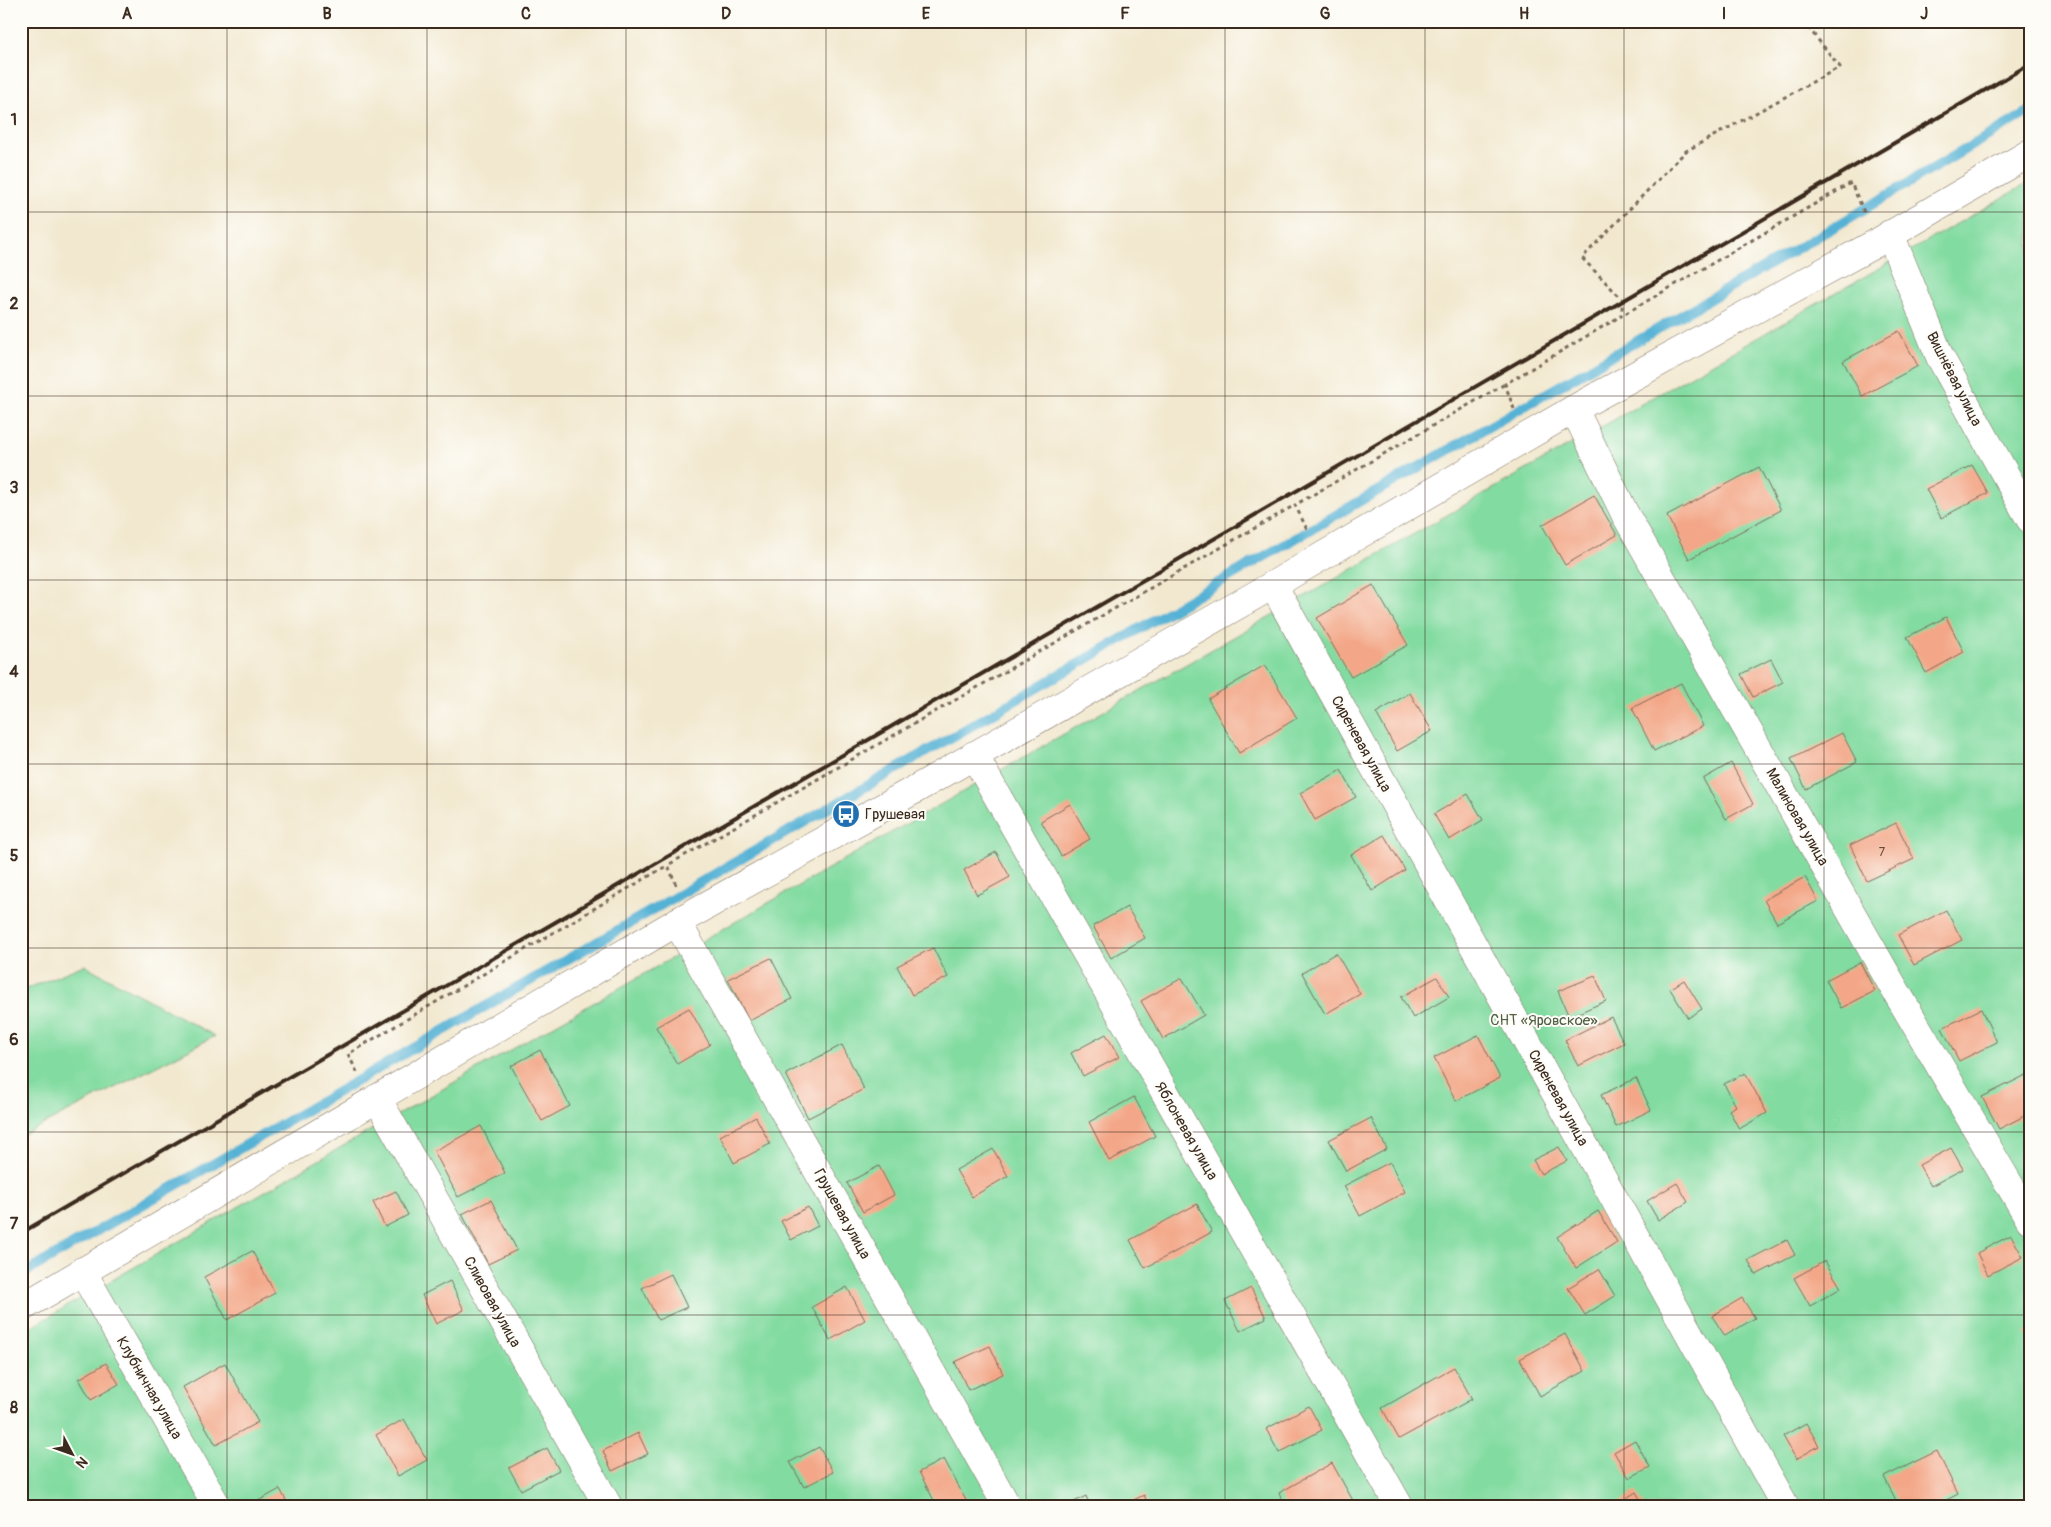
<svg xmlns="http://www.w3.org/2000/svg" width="2051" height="1527" font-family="Pangolin,sans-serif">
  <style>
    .green { fill: #82dba0; stroke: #5e825f }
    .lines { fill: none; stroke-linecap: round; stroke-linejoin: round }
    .stream { stroke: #57b2d5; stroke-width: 10 }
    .building { fill: #f3a788 }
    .minor-casing { stroke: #7b6c5c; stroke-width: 29 }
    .path { stroke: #7b6c5c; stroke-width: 3; stroke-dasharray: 4 4; stroke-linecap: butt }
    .minor { stroke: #fff; stroke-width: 28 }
    .rail { stroke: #3b2a1e; stroke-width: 4 }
    .grid { fill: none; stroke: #3b2a1e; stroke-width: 1; stroke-opacity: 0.55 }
    .labels { text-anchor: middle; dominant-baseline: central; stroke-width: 4; stroke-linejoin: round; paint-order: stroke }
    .number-label { font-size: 12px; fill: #694938 }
    .street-label { font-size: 15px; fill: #3b2a1e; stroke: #fdfcf7 }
    .poi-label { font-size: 15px; fill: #3b2a1e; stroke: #fdfcf7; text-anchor: start }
    .park-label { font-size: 15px; fill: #505f45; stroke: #fdfcf7 }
    .neatline { fill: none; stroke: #3b2a1e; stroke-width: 2 }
    .grid-label { font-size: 16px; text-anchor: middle; font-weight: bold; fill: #3b2a1e }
  </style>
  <rect width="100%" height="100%" fill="#fdfcf7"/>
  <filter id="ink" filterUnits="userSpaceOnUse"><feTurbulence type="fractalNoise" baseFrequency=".02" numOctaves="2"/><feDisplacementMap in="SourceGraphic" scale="10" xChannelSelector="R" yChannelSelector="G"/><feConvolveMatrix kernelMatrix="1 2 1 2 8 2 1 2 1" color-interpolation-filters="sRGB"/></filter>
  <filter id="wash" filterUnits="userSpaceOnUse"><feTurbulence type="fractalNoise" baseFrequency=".0096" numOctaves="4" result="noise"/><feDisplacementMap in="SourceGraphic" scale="20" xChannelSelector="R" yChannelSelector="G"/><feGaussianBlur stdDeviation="1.12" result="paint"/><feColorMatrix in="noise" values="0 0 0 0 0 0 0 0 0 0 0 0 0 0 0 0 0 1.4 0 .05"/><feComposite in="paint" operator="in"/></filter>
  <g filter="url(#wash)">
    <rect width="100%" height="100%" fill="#f2e8cf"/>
    <g class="green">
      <polygon points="2030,182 2030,1506 21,1506 21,1333 350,1142"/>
      <polygon points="84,965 215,1036 21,1136 21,991"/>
    </g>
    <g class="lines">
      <polyline class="stream" points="21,1275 1836,226 2030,111"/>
    </g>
    <g id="blocks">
      <g class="building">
        <polygon points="1899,331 1918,366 1862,396 1843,361"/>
        <polygon points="1972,465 1988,493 1941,518 1926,489"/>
        <polygon points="1759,467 1781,510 1689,559 1667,516"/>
        <polygon points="1594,495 1617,535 1565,565 1542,525"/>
        <polygon points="1373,585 1408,645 1351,677 1317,618"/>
        <polygon points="1946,617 1964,652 1926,673 1907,637"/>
        <polygon points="1771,659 1783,682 1753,697 1741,674"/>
        <polygon points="1265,665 1297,718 1239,753 1208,699"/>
        <polygon points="1681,683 1703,726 1654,751 1632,708"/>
        <polygon points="1410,693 1432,731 1397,751 1376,713"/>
        <polygon points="1842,733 1857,762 1806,789 1791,759"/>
        <polygon points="1731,763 1753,804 1726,819 1703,779"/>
        <polygon points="1341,770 1356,797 1315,820 1300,793"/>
        <polygon points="1468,794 1483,820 1449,840 1434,814"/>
        <polygon points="1070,804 1090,839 1061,856 1041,821"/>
        <polygon points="1896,823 1914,859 1867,881 1850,845"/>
        <polygon points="1384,835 1405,870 1372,891 1351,855"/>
        <polygon points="996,852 1010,877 977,895 964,870"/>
        <polygon points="1805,877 1818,901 1777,923 1764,900"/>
        <polygon points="1127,907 1145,938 1111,958 1093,926"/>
        <polygon points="1946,910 1962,940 1914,965 1898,935"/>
        <polygon points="933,948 948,977 912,995 897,966"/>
        <polygon points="1336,953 1360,994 1325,1014 1302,973"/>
        <polygon points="771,958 792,999 749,1021 728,979"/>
        <polygon points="1860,962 1875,991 1841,1008 1826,980"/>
        <polygon points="1595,976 1606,1001 1569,1017 1558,991"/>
        <polygon points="1437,977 1449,997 1413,1018 1401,997"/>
        <polygon points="1182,978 1204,1015 1163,1039 1141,1001"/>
        <polygon points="1684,980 1702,1009 1688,1018 1670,989"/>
        <polygon points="689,1008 710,1045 677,1064 656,1027"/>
        <polygon points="1981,1009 1997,1042 1959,1061 1942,1028"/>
        <polygon points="1611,1017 1624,1043 1578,1066 1565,1040"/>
        <polygon points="1106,1034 1119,1057 1083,1076 1071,1053"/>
        <polygon points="1478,1035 1500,1078 1456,1101 1434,1058"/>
        <polygon points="842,1045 864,1089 808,1118 786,1074"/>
        <polygon points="540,1050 570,1106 542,1121 511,1066"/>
        <polygon points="1745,1073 1767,1113 1739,1129 1729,1110 1736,1106 1724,1084"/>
        <polygon points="2030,1073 2030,1113 1999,1129 1982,1097"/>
        <polygon points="1636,1078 1651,1110 1616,1127 1601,1095"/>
        <polygon points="1134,1097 1155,1136 1109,1161 1089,1122"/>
        <polygon points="756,1117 770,1144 734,1163 720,1136"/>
        <polygon points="1371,1118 1387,1149 1346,1171 1329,1140"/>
        <polygon points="481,1126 505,1173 458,1197 434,1151"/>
        <polygon points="1559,1147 1567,1161 1541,1174 1533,1160"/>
        <polygon points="1951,1148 1963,1169 1931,1186 1919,1165"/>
        <polygon points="993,1149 1008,1176 972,1197 956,1170"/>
        <polygon points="1390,1162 1405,1192 1360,1216 1344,1186"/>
        <polygon points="879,1166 894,1195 863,1212 847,1183"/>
        <polygon points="1677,1183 1688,1202 1658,1220 1647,1201"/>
        <polygon points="396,1191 408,1215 385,1227 373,1202"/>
        <polygon points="491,1200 517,1250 488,1264 462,1214"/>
        <polygon points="1197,1204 1212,1232 1145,1268 1130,1240"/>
        <polygon points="808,1207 818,1226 791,1240 781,1221"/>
        <polygon points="1598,1211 1617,1242 1576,1268 1557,1237"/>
        <polygon points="2011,1235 2023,1257 1988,1275 1977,1253"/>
        <polygon points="1787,1240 1795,1255 1756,1275 1748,1260"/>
        <polygon points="252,1251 275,1293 227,1320 204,1277"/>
        <polygon points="1825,1261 1841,1288 1810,1306 1794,1278"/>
        <polygon points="1599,1269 1615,1296 1585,1315 1568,1288"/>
        <polygon points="671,1274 687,1307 658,1320 642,1288"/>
        <polygon points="450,1281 464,1310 436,1324 422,1295"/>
        <polygon points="847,1287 865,1320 830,1340 812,1307"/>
        <polygon points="1251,1288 1266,1318 1240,1331 1225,1301"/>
        <polygon points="1742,1298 1755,1318 1725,1336 1712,1316"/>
        <polygon points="2030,1330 2030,1341 2025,1332"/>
        <polygon points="1565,1334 1585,1371 1540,1396 1520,1359"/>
        <polygon points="990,1346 1003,1374 968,1390 955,1362"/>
        <polygon points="106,1363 119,1384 91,1400 79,1379"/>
        <polygon points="225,1363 258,1422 216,1445 183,1387"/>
        <polygon points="1454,1367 1472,1399 1399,1439 1382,1408"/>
        <polygon points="1309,1406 1322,1430 1279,1453 1266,1429"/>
        <polygon points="404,1419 427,1460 398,1476 376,1435"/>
        <polygon points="1806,1423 1819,1446 1796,1459 1783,1436"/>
        <polygon points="638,1433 648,1454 612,1471 603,1451"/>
        <polygon points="1635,1440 1650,1467 1629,1478 1614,1452"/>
        <polygon points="819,1447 833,1472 804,1487 790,1462"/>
        <polygon points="547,1448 559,1470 521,1490 509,1468"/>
        <polygon points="1937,1451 1958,1494 1935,1506 1899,1506 1884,1477"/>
        <polygon points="944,1459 969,1506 937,1506 919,1472"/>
        <polygon points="1332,1463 1356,1506 1286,1506 1279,1493"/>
        <polygon points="280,1489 289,1506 260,1506 258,1501"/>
        <polygon points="1636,1492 1644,1506 1614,1506"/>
        <polygon points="1144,1495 1149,1506 1121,1506"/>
        <polygon points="1086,1496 1090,1506 1066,1506"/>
      </g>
    </g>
  </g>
  <g filter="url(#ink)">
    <use href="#blocks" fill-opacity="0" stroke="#7b6c5c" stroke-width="1"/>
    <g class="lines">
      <g class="minor-casing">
        <g id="minor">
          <polyline points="1890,234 1940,357 2030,519"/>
          <polyline points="1574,409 1625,514 1890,981 2030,1220"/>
          <polyline points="1273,585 1785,1506"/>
          <polyline points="974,755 1399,1506"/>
          <polyline points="677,922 1007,1506"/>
          <polyline points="377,1098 608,1506"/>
          <polyline points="82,1271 217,1506"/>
          <polyline points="21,1308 677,922 914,790 1273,585 1574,409 1878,242 2030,153"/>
        </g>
      </g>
      <g class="path">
        <polyline points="1803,21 1840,67 1686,151 1582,258 1623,300 1621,316 1851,183 1865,214"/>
        <polyline points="1514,409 1505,384 1621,316"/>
        <polyline points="1307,529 1295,505 1505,384"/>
        <polyline points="676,885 668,865 1295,505"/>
        <polyline points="357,1072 348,1054 668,865"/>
      </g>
      <use href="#minor" class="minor"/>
      <polyline class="rail" points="21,1233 2030,64"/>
    </g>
  </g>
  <path class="grid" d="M227,21v1485M427,21v1485M626,21v1485M826,21v1485M1026,21v1485M1225,21v1485M1425,21v1485M1624,21v1485M1824,21v1485M21,212h2009M21,396h2009M21,580h2009M21,764h2009M21,948h2009M21,1132h2009M21,1315h2009"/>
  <defs>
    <g id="bus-disc" transform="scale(1.4375)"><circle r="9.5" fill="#1f6fb2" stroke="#fdfcf7"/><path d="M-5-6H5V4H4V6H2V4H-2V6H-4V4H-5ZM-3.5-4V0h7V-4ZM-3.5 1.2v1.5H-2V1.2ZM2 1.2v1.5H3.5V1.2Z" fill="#fff"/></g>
  </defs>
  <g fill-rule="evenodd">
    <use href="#bus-disc" x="846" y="814"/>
  </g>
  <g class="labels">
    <g class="number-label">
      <text x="1882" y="852">7</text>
    </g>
    <g class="street-label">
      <text transform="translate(1954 379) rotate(63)">Вишнёвая улица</text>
      <text transform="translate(1361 744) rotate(61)">Сиреневая улица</text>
      <text transform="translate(1797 817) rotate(60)">Малиновая улица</text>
      <text transform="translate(1558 1098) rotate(61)">Сиреневая улица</text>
      <text transform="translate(1186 1131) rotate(60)">Яблоневая улица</text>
      <text transform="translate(842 1214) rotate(61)">Грушевая улица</text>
      <text transform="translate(492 1302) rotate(61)">Сливовая улица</text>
      <text transform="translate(149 1388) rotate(60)">Клубничная улица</text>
    </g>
    <g class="poi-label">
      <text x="865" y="814">Грушевая</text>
    </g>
    <g class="park-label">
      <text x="1544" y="1020">СНТ «Яровское»</text>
    </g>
  </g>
  <rect width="2051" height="1527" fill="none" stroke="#fdfcf7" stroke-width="55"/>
  <g transform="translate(72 1454) rotate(131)" stroke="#fdfcf7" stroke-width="4" paint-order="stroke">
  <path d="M0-4L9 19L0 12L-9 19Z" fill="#3b2a1e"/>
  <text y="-8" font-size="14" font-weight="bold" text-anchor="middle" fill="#3b2a1e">N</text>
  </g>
  <rect x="28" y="28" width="1996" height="1472" class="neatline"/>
  <g class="grid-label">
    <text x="127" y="19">A</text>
    <text x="327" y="19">B</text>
    <text x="526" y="19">C</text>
    <text x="726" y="19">D</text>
    <text x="926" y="19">E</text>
    <text x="1125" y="19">F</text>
    <text x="1325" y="19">G</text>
    <text x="1524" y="19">H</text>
    <text x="1724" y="19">I</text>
    <text x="1924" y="19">J</text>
    <text x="14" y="125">1</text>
    <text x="14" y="309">2</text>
    <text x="14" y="493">3</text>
    <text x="14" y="677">4</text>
    <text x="14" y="861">5</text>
    <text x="14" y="1045">6</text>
    <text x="14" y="1229">7</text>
    <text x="14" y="1413">8</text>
  </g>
</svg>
